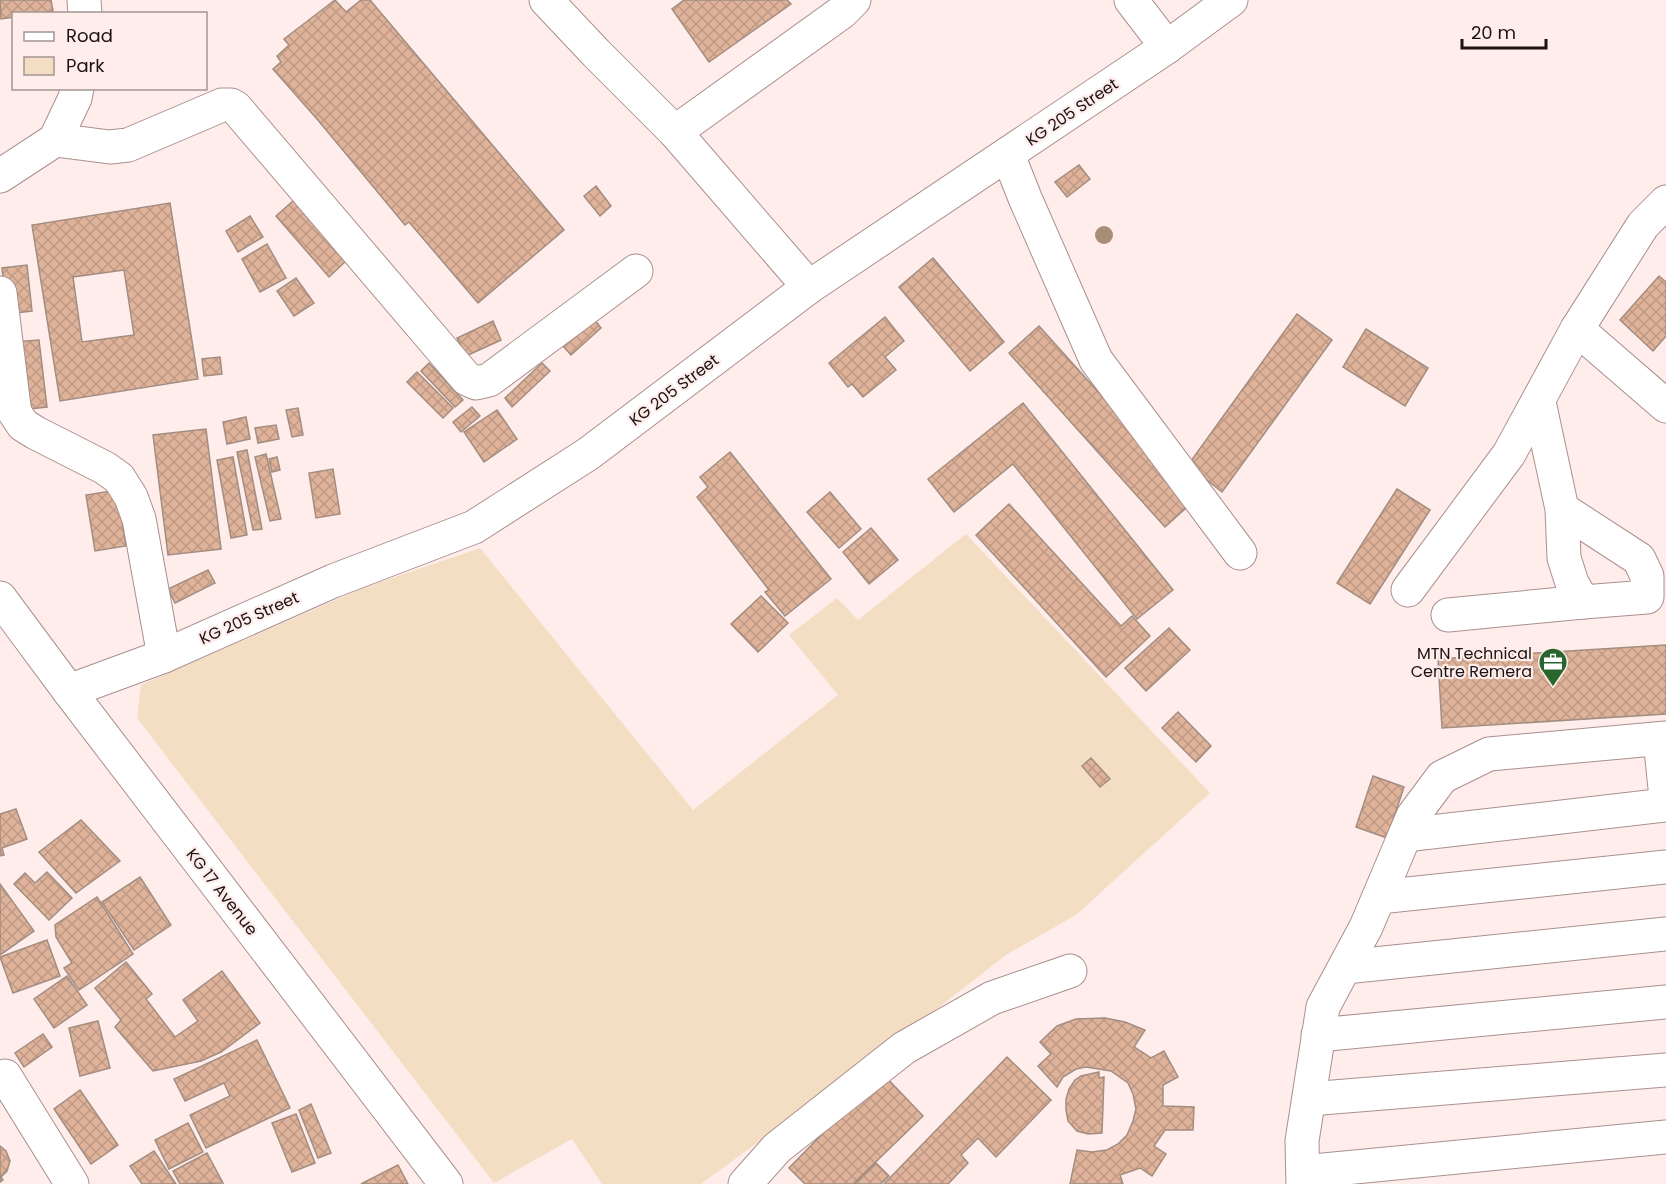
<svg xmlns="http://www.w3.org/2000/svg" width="1666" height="1184" font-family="Poppins,sans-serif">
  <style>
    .green { fill: #f3dec4 }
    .building { fill: url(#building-cross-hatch); stroke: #a38d81; stroke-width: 1.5; fill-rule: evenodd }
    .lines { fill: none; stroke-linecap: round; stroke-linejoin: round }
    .minor-casing { stroke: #aa908d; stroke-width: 35 }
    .minor { stroke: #fff; stroke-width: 33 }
    .tree { fill: #a78e74 }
    .labels { text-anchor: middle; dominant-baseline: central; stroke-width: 4.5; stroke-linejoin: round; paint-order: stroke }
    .street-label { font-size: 16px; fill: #1b1211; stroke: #feedeb }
    .poi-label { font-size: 16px; fill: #1b1211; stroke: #feedeb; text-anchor: end }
  </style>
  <defs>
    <pattern id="building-cross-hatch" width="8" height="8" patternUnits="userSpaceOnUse" patternTransform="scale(1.5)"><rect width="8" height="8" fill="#dfb39a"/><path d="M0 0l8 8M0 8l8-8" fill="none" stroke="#bf9984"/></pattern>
  </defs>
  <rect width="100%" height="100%" fill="#feedeb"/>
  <polygon class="green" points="966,534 1210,793 1076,915 1006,955 888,1047 701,1184 602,1184 572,1139 494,1183 137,718 141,685 363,588 480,548 693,810 838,695 789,635 837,598 858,620"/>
  <g class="building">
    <polygon points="0,0 51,0 53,11 35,14 14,14 14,17 1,19"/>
    <polygon points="335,0 346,12 361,0 370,0 564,230 478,303 409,222 405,225 317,119 273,69 281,62 277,56 289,45 284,39"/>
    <polygon points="684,0 787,0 791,4 709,62 672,9"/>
    <polygon points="1079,165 1090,179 1067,197 1055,182"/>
    <polygon points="596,186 611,206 600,216 584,196"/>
    <polygon points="294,200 347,260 329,277 276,216"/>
    <path d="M170,203l28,176 -138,22 -28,-176zM124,270l10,65 -52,7 -9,-65z"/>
    <polygon points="250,216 263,237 238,252 226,231"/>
    <polygon points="267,244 286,278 260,292 242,259"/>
    <polygon points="933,258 1004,342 970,371 899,287"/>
    <polygon points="27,265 32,311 7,314 2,268"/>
    <polygon points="1659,276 1666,282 1666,336 1653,351 1620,320"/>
    <polygon points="296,278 314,303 294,316 277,291"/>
    <polygon points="1297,314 1332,340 1222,492 1188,465"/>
    <polygon points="885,317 904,341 885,357 896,370 863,397 852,384 848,387 829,363"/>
    <polygon points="594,319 601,328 571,355 563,346"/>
    <polygon points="493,321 501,340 466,356 457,338"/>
    <polygon points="1039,326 1195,500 1165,527 1009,353"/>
    <polygon points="1366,329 1428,368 1405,406 1343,367"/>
    <polygon points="39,340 47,407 21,410 13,342"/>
    <polygon points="220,357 222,374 204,376 202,359"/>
    <polygon points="429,363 463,400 455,407 421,371"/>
    <polygon points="542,363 550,371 512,407 505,398"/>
    <polygon points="417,372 453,408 443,418 407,382"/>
    <polygon points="1023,403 1173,590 1137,619 1013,464 954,512 928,479"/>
    <polygon points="472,407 480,416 461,432 453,422"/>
    <polygon points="298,408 303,435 292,437 286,410"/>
    <polygon points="497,410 517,439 484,462 464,432"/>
    <polygon points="246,417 250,439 227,444 223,422"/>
    <polygon points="276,425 279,439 258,443 255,428"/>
    <polygon points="206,429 221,549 168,555 153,435"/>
    <polygon points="247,450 262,529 253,530 237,452"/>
    <polygon points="730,452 831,579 785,616 765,592 769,590 697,497 708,487 700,477"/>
    <polygon points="266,454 281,519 270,521 255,457"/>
    <polygon points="233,457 247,535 231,538 217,460"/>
    <polygon points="277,457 280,470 272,472 269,459"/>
    <polygon points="333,469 340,514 316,518 309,473"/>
    <polygon points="1397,489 1430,510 1370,604 1337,583"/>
    <polygon points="117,490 126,546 95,551 86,495"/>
    <polygon points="830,492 861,529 839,548 807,512"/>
    <polygon points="1009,504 1121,626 1132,616 1150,636 1106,677 976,535"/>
    <polygon points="871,528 898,560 869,584 843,552"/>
    <polygon points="208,570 215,583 175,603 168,589"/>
    <polygon points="761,596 788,623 758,652 731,624"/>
    <polygon points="1169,628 1190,650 1146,691 1125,668"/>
    <polygon points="1666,645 1666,714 1442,728 1438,659"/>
    <polygon points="1178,712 1211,746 1196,762 1162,728"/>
    <polygon points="1091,758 1110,779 1100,787 1082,766"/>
    <polygon points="1373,776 1404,787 1387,838 1356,827"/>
    <polygon points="16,809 27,839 2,848 4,855 0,856 0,814"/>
    <polygon points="81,820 120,861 76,893 39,852"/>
    <polygon points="47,872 72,898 49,920 14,884 25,873 35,883"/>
    <polygon points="140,877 171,925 134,950 102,902"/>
    <polygon points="0,884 34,931 0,955"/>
    <polygon points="97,897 133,954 79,990 64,968 72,963 56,937 55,925"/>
    <polygon points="47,940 60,976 13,993 0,957"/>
    <polygon points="126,962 152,994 146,999 175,1037 198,1021 183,1000 222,971 260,1023 221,1052 201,1061 153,1071 115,1027 121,1020 95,988"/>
    <polygon points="67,976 87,1005 54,1028 34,999"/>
    <polygon points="1105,1018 1125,1022 1145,1030 1134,1047 1151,1058 1164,1051 1178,1077 1163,1085 1163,1106 1194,1107 1193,1130 1165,1130 1154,1146 1166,1154 1152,1176 1140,1168 1120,1175 1123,1184 1070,1184 1077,1150 1092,1152 1107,1150 1118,1144 1127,1135 1133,1121 1136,1109 1133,1094 1128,1083 1111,1071 1086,1067 1076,1069 1063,1077 1057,1087 1038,1066 1051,1054 1040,1042 1057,1026 1076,1019"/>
    <polygon points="98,1021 110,1068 80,1076 69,1028"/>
    <polygon points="43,1034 52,1047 24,1067 15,1053"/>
    <polygon points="257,1040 290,1108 206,1148 190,1115 230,1096 224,1083 185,1101 174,1079"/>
    <polygon points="1007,1057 1051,1100 996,1157 978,1138 961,1155 968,1163 948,1184 884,1184"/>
    <polygon points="1099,1072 1099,1078 1104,1077 1102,1133 1088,1134 1077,1131 1068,1121 1066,1110 1066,1099 1069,1089 1075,1080 1081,1076"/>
    <polygon points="882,1073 923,1116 853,1184 805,1184 789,1168"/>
    <polygon points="80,1090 118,1145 91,1164 54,1109"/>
    <polygon points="311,1104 331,1153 318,1158 299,1110"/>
    <polygon points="296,1114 315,1163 292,1172 272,1123"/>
    <polygon points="188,1123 203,1152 169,1169 155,1140"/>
    <polygon points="0,1146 6,1151 10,1161 7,1171 1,1177 3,1180 0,1182"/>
    <polygon points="154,1151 176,1184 142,1184 130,1166"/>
    <polygon points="207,1153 223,1183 180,1184 173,1171"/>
    <polygon points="876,1163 889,1176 881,1184 854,1184"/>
    <polygon points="398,1165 408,1184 361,1184"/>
  </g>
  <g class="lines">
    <g class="minor-casing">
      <g id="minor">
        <polyline points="84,0 85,14"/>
        <polyline points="546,0 596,53 675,132 809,287"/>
        <polyline points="1131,0 1167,47"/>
        <polyline points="675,132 842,12 854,0"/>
        <polyline points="55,140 110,147 128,145 222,105 231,105 236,108 467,379 476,383 489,380 636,271"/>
        <polyline points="1008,155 1025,198 1096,360 1240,553"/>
        <polyline points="0,176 55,140 75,98 77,88"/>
        <polyline points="0,293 13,399 15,413 23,425 36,433 105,468 119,478 131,497 139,519 164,656"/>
        <polyline points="1577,329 1666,406"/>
        <polyline points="1539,402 1562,509 1564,558 1572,583 1583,602 1647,597 1647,576 1639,559 1562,509"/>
        <polyline points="1408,590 1509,454 1577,329 1643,225 1666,202"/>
        <polyline points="0,598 69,691 446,1184"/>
        <polyline points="1448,615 1583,602"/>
        <polyline points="69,691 164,656 333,581 474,527 588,454 809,287 1167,47 1231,0"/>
        <polyline points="1660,739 1666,798"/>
        <polyline points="1405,835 1666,805"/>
        <polyline points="1379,897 1666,867"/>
        <polyline points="1345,967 1666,934"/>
        <polyline points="1318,1035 1666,1002"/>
        <polyline points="5,1076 72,1184"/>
        <polyline points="1309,1099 1666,1070"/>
        <polyline points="1303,1172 1666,1137"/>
        <polyline points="745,1184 777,1148 904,1048 992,998 1070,971"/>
        <polyline points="1303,1184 1302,1141 1323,1007 1366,927 1413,816 1442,777 1489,754 1666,738"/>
      </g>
    </g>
    <use href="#minor" class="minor"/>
  </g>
  <circle class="tree" cx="1104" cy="235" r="9"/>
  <defs>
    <g id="office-pin" transform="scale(1.5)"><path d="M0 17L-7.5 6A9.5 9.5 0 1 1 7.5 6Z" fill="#28662e" stroke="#feedeb"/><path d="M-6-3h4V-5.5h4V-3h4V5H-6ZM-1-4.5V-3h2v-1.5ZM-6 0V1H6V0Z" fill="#fff"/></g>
  </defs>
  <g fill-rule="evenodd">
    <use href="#office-pin" x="1553" y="662"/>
  </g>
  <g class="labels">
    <g class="street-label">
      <text transform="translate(1072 112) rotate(-34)">KG 205 Street</text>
      <text transform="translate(674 390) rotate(-37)">KG 205 Street</text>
      <text transform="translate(249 618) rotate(-24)">KG 205 Street</text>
      <text transform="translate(222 892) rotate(52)">KG 17 Avenue</text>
    </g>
    <g class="poi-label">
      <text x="1532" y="653">MTN Technical<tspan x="1532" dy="18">Centre Remera</tspan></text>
    </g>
  </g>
  <rect x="12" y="12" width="195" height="78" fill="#feedeb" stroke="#a39594" stroke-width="1.5"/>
  <rect x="24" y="32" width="30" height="9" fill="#ffffff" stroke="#a39594" stroke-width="1.5"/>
  <text x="66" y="42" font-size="18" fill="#1b1211">Road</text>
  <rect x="24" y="57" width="30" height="18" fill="#f3dec4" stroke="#a39594" stroke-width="1.5"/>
  <text x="66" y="72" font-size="18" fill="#1b1211">Park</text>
  <path d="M1462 39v9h84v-9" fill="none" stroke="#1b1211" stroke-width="3"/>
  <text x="1471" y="39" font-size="18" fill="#1b1211" stroke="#feedeb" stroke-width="4.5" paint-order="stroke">20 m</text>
</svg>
